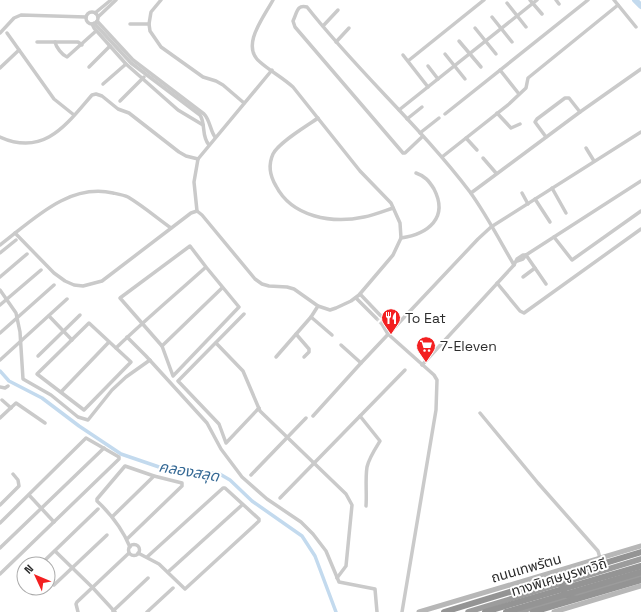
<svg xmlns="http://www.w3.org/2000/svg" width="641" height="612" font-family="'Space Grotesk','Noto Sans Thai',sans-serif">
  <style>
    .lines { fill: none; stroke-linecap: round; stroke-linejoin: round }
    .canal { stroke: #c3daee; stroke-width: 3.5 }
    .river { stroke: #c3daee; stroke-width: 6 }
    .minor-tunnel { stroke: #d5d5d5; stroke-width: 3.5; stroke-dasharray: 3.5 2; stroke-linecap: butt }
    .minor { stroke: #cacaca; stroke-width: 3.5 }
    .secondary { stroke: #b7b7b7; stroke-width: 5 }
    .trunk { stroke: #9c9c9c; stroke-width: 5.5 }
    .motorway { stroke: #949494; stroke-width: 6 }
    .motorway-bridge { stroke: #949494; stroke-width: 6 }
    .labels { text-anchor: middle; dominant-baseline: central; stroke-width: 4; stroke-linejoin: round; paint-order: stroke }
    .poi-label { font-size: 14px; fill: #2d2d2d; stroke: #fff; text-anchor: start }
    .street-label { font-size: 14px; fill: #2d2d2d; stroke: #fff }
    .water-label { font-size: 15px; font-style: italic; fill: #356995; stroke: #fff }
  </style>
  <rect width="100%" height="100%" fill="#fff"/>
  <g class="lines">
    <polyline class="canal" points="0,371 9,381 42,398 79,426 121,454 162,468 198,473 218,473 230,480 252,501 302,536 315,556 336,612"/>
    <polyline class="river" points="635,0 641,6"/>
    <g class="minor-tunnel">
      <polyline points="380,315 386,320"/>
      <polyline points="376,318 382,324"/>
    </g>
    <g class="minor">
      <polyline points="161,0 151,12 149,24 150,31 161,47 203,77 216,81 223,85 244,103"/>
      <polyline points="530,0 542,14"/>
      <polyline points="556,0 559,4"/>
      <polyline points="614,0 636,27"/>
      <polyline points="507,3 526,27"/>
      <circle cx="92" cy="18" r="6"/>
      <polyline points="95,13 111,0"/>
      <polyline points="98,17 116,0"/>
      <polyline points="492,17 512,42"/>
      <path d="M97,21l36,39 71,54c6,6 6,16 11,23"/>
      <path d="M94,23l37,40 69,52c6,9 1,21 9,30"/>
      <polyline points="92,24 94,28 126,64 178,110 203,125"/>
      <polyline points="130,24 149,24"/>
      <polyline points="323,26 338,10"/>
      <polyline points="475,28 496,54"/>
      <polyline points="0,33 14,18 21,15 86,17"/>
      <polyline points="7,33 54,99 74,115"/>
      <polyline points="459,41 481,67"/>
      <polyline points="37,42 78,42 82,45"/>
      <path d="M55,42c1,5 7,13 12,15l29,-26"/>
      <polyline points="336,42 349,28"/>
      <polyline points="445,54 465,79"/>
      <polyline points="403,55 428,87"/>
      <polyline points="408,61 484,0"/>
      <polyline points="428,66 438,79"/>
      <polyline points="89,67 110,46"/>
      <polyline points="0,68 19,50"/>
      <polyline points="500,70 519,94"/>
      <polyline points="103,84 126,64"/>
      <polyline points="120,101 144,77"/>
      <polyline points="399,110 537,0"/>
      <polyline points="497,113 511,128 520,124"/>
      <polyline points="445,114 588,0"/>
      <path d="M318,118c-11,8 -39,24 -45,36 -5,11 -3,22 3,32 16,31 56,38 88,31 10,-2 20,-6 29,-9"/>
      <polyline points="407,119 422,107"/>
      <polyline points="420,133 439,118"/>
      <path d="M423,136l-18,17h-2l-108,-126 -2,-6c4,-8 4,-17 14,-14 51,65 113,119 163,185 16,22 30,49 44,73"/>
      <path d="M0,137c44,20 66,-12 92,-42l4,-1 6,2 16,13 11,4 50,39 7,4 12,3"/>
      <polyline points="546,137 535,122 537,119 565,98 569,98 580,112"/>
      <polyline points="466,138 477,150"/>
      <polyline points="586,148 594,161"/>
      <polyline points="442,157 509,104 526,88 528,78 618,5"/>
      <polyline points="483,158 496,173"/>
      <polyline points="552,188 566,213"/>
      <polyline points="471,193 580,112 641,69"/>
      <polyline points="522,193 528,204"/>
      <polyline points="535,199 550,222"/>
      <polyline points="197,211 194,182 198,159 272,70"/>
      <path d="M15,233l39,40 11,8 9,4 9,1 19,-5 89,-68 6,-2 5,4 53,64 7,5 7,2 18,1 7,2 24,17 12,4 6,-2 15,-7 8,-6 34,-40 8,-17 -1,-15 -9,-20 -31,-32 -67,-84c-11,-10 -23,-16 -33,-25 -20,-16 4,-45 13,-62"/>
      <polyline points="554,237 572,260 641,211"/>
      <path d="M401,238c27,-4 48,-20 33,-49 -5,-8 -9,-13 -18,-16"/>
      <path d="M0,245c33,-25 68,-62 113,-52 5,1 11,2 15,4 15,9 29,21 43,31"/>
      <polyline points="0,253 16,240"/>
      <polyline points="526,255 546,284"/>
      <polyline points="517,261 523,259 526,255"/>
      <polyline points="0,277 27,254"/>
      <polyline points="523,277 535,268"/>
      <polyline points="497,283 520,311 524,313 641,229"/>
      <polyline points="0,290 16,313 20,332 23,379 51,395 78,417 88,420 112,390 126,377 150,360"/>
      <polyline points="360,294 380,315"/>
      <polyline points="356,298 376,318"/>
      <polyline points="0,305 41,270"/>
      <polyline points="244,314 178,381 219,424 226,443 259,408"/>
      <polyline points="49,316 72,340"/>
      <polyline points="311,317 332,335"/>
      <polyline points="386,320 396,326"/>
      <polygon points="89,323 131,362 84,410 37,374"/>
      <polyline points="382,324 388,334 434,375 437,380 436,410 402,612"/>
      <polyline points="0,333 54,285"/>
      <polyline points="296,334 309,349 309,352 304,357"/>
      <polyline points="127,337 146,356 207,423 221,449 242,477 267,499 301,522 313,534 326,551 339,582 375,589 377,612"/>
      <polyline points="216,343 243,371 260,411 346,494 352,505 346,566 337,578"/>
      <polyline points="341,345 361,363"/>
      <polyline points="162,346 222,288"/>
      <path d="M116,348c29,-28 60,-54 90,-81l33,40 -66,69 -11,-30 -42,-48 70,-52 16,21"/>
      <polyline points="38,356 80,315"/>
      <polyline points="276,357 311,317 318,306"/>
      <polyline points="0,360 67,299"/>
      <polyline points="422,365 514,265 517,259 523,255 526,255 641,181"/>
      <polyline points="0,387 5,388 8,386"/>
      <polyline points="61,392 109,342"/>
      <polyline points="2,400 11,408"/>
      <polyline points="480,413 538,483 598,551 600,558"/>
      <polyline points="313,416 361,363 478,239 491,227 641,132"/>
      <path d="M360,416l20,25c-5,8 -11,17 -13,26 -2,13 0,26 -1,39"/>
      <polyline points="0,418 16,403 45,423"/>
      <polyline points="251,475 306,418"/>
      <polyline points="29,495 54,522"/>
      <polyline points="280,498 405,370"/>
      <polyline points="0,505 19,486 18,480 13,474"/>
      <polyline points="113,516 154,476"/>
      <polyline points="0,523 86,438 119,457 119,459 0,574"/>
      <path d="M127,539l55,-53v-3l-28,-7 -29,-10 -28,33v2c15,14 25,27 33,46"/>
      <circle cx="134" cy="550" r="5.5"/>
      <polyline points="0,548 104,448"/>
      <polyline points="55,551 93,588 115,612"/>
      <polyline points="138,553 159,564 185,589 259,521 259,519 225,488 223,488 147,557"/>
      <polyline points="41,564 98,509"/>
      <polyline points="168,572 242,505"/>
      <polyline points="54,585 107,535"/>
      <polyline points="113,611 148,578"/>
      <polyline points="78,612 76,604 77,602 129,553"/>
      <polyline points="147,612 173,588"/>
    </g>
    <g class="secondary">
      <polyline points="419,612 641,546"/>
      <polyline points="554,612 641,586"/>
    </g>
    <g class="trunk">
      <polyline points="468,612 641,559"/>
      <polyline points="518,612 641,576"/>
    </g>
    <g class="motorway">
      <polyline points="444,612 641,552"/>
      <polyline points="533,612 641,580"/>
    </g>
    <g class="motorway-bridge">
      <path d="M568,573c-10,12 -7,22 8,26"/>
      <polyline points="485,612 641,566"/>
      <polyline points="506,612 641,572"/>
    </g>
  </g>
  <defs>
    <g id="restaurant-pin" transform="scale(1)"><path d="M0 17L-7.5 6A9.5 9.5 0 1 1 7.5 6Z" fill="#f32021" stroke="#fff"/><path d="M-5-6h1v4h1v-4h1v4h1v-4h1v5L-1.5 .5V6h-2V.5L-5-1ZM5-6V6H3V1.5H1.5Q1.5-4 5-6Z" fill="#fff"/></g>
    <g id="supermarket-pin" transform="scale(1)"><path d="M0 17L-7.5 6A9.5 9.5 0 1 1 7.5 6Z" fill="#f32021" stroke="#fff"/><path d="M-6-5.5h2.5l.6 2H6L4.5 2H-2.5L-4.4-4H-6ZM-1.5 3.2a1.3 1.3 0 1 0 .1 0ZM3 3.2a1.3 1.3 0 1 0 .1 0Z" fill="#fff"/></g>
  </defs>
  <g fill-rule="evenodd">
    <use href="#restaurant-pin" x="391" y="318"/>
    <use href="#supermarket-pin" x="426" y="346"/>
  </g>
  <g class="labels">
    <g class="poi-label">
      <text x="405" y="318">To Eat</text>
      <text x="440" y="346">7-Eleven</text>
    </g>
    <g class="street-label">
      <text transform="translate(526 568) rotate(-16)">ถนนเทพรัตน</text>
      <text transform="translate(559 577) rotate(-17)">ทางพิเศษบูรพาวิถี</text>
    </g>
    <g class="water-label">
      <text transform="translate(189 471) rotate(10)">คลองสลุด</text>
    </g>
  </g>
  <g transform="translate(36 576) rotate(314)"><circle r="19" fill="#ffffff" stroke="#ababab"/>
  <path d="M0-3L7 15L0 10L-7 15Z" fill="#f32021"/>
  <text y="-6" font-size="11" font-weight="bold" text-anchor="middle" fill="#2d2d2d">N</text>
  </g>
</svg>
